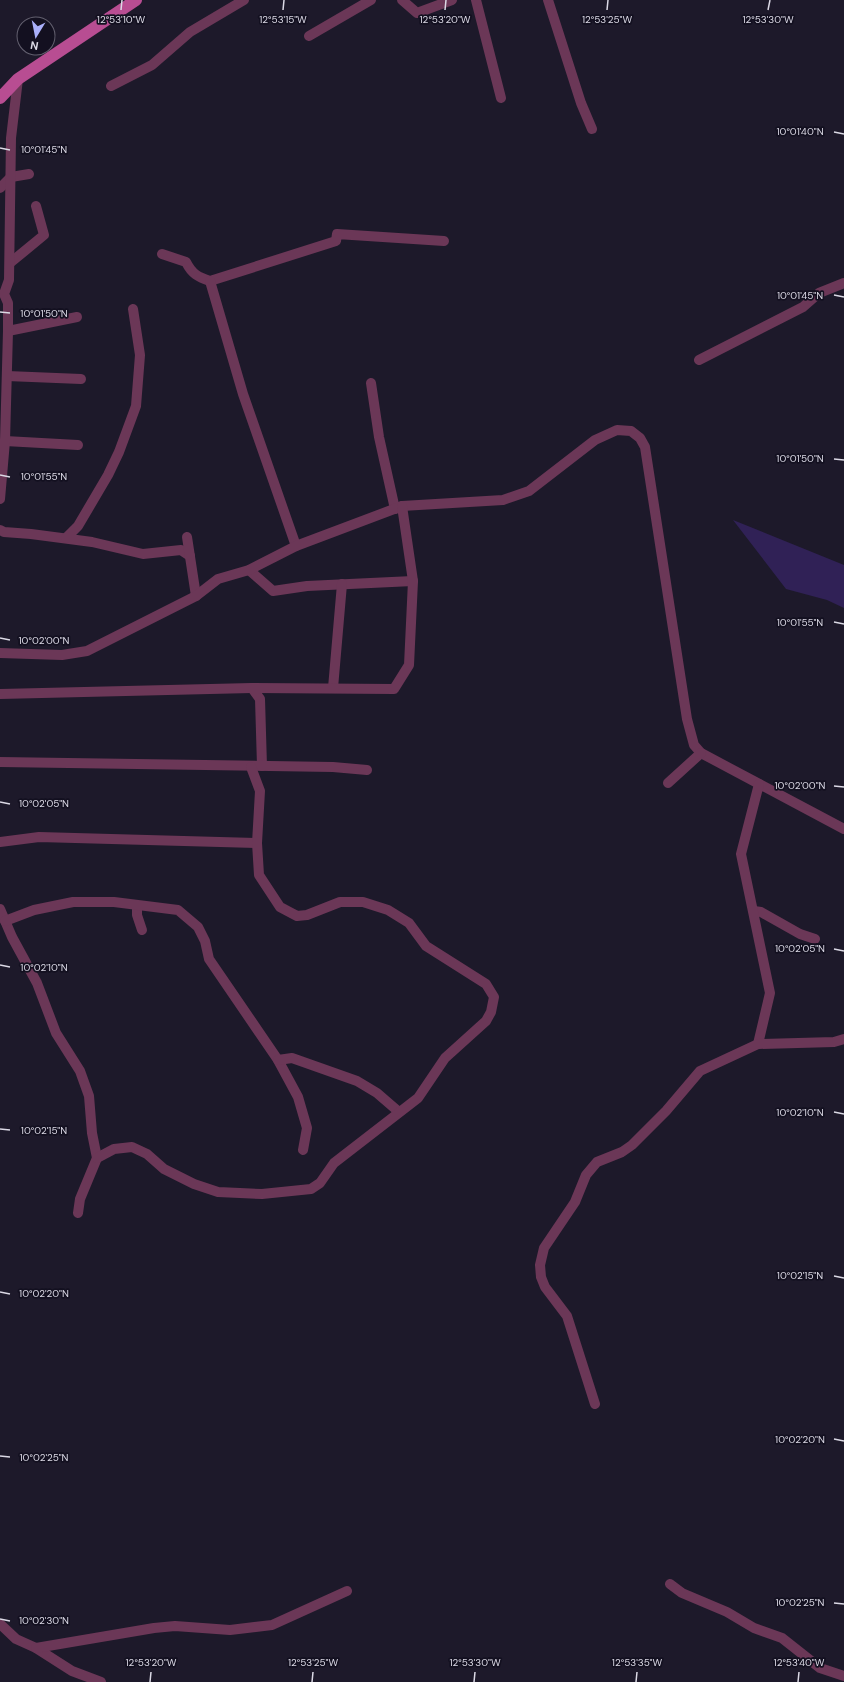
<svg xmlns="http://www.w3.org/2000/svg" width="844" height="1682" font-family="'DM Sans',sans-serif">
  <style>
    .green { fill: #302156 }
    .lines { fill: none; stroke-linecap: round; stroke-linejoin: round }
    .minor { stroke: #6b3757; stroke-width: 10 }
    .major { stroke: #b84d92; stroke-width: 12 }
    .ticks { fill: none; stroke: #dbd9e5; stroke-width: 1.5 }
    .ticks-label { font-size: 10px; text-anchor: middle; fill: #dbd9e5; stroke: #131020; stroke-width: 3.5; stroke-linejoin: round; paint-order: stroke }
  </style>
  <rect width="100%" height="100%" fill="#1d192a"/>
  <polygon class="green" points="733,520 844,565 844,608 827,600 786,589"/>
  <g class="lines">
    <g class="minor">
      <polyline points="402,0 417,13 452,0"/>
      <polyline points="476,0 501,98"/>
      <polyline points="548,0 581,103 592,129"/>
      <polyline points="309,36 371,0"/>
      <polyline points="111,86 152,65 190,32 244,0"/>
      <polyline points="0,188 11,177 29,174"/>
      <path d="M162,254l24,8c6,12 12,15 24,19l126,-40 1,-7 107,7"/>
      <polyline points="10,263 44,235 36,206"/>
      <polyline points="210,281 243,394 296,546"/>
      <polyline points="8,331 77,317"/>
      <polyline points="699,360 803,307 819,293 844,283"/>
      <polyline points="7,376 81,379"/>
      <polyline points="371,383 379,437 395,509"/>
      <polyline points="2,445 5,441 78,445"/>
      <polyline points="0,499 5,441 8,331 8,303 4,294 9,280 11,138 18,79"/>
      <polyline points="0,530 4,532 31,534 92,542 143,554 181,550 190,556"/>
      <polyline points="187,537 196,596"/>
      <polyline points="66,538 78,526 108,475 119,452 136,406 140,355 133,309"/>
      <polyline points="249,570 273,591 307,586 413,581"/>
      <polyline points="0,653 62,655 87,651 196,596 218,579 249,570 296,546 402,506 503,500 529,491 595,440 617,430 631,431 640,438 645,447 687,719 694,745 701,753 844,829"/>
      <polyline points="252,688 260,699 262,766"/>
      <polyline points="333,688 342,584"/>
      <polyline points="0,694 252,688 394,689 409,665 413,581 402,506"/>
      <polyline points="0,762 333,767 367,770"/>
      <polyline points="668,783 701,753"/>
      <polyline points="0,842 39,837 257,843"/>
      <polyline points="137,906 137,915 142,930"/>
      <polyline points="0,909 12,937 37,983 56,1033 80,1071 89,1096 92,1133 97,1158 80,1199 78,1213"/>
      <polyline points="754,911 761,912 800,934 815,939"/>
      <polyline points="5,921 34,910 73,902 114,902 178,910 198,927 205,941 209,959 278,1060 298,1097 307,1128 303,1150"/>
      <polyline points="758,1044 770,993 741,854 759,784"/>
      <polyline points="278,1060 292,1058 357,1081 377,1093 399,1112"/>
      <polyline points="97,1158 114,1149 132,1147 147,1154 164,1169 194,1184 218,1192 262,1194 311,1189 320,1183 334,1163 418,1098 445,1058 486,1021 491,1012 494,997 486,984 426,946 409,923 388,910 363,902 340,902 307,915 297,916 280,907 259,875 257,843 260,791 251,767"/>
      <polyline points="595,1404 567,1316 545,1287 541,1277 540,1265 544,1248 575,1202 586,1175 597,1162 622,1152 632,1145 666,1111 700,1071 758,1044 834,1042 844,1039"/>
      <polyline points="670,1584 682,1593 727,1612 754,1628 782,1638 820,1668 844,1676"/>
      <polyline points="0,1624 16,1639 36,1648 72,1671 101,1682"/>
      <polyline points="36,1648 154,1628 175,1626 230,1630 272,1625 347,1591"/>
    </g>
    <polyline class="major" points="0,98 18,79 136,0"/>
  </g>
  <path class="ticks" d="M121,10l1,-10M283,10l1,-10M445,10l1,-10M607,10l1,-10M768,10l2,-10M834,132l10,2M0,148l10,2M834,295l10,2M0,312l10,1M834,459l10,1M0,475l10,2M834,622l10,2M0,638l10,2M834,786l10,1M0,802l10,2M834,949l10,2M0,965l10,2M834,1112l10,2M0,1129l10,1M834,1276l10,2M0,1292l10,2M834,1439l10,2M0,1456l10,1M834,1603l10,1M0,1619l10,2M150,1682l1,-10M312,1682l1,-10M474,1682l1,-10M636,1682l1,-10M798,1682l1,-10"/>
  <g class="ticks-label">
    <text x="283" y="23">12°53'15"W</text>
    <text x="445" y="23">12°53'20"W</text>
    <text x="607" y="23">12°53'25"W</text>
    <text x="768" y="23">12°53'30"W</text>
    <text x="121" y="23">12°53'10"W</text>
    <text x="800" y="135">10°01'40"N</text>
    <text x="44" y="153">10°01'45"N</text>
    <text x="800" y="299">10°01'45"N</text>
    <text x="44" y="317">10°01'50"N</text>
    <text x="800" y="462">10°01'50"N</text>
    <text x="44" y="480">10°01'55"N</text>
    <text x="800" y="626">10°01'55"N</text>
    <text x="44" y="644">10°02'00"N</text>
    <text x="800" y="789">10°02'00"N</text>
    <text x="44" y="807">10°02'05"N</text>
    <text x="800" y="952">10°02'05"N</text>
    <text x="44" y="971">10°02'10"N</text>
    <text x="800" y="1116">10°02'10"N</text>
    <text x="44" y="1134">10°02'15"N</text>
    <text x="800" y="1279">10°02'15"N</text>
    <text x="44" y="1297">10°02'20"N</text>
    <text x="800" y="1443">10°02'20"N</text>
    <text x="44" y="1461">10°02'25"N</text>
    <text x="800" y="1606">10°02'25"N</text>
    <text x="44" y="1624">10°02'30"N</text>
    <text x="151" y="1666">12°53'20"W</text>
    <text x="313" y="1666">12°53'25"W</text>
    <text x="475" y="1666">12°53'30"W</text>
    <text x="637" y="1666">12°53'35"W</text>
    <text x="799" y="1666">12°53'40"W</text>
  </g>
  <g transform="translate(36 36) rotate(190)"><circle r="19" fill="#131020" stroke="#63606f"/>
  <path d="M0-3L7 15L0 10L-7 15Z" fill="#aab0fb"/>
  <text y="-6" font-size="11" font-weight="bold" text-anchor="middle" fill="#dbd9e5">N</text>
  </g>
</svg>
